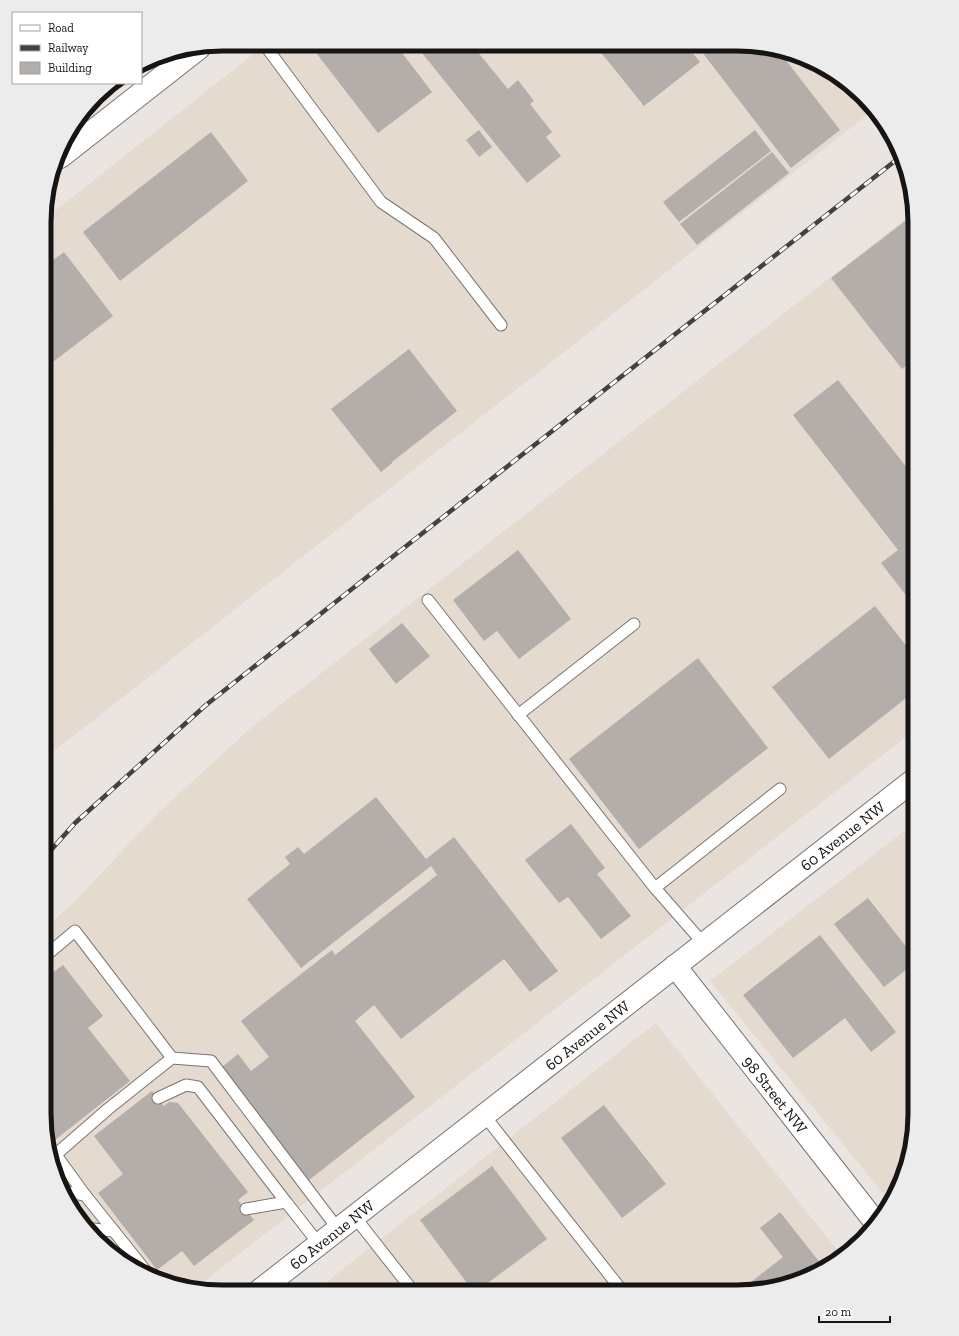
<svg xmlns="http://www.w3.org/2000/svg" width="959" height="1336" font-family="'Zilla Slab',serif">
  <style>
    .built { fill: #e4dacf }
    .building { fill: #b3aea9 }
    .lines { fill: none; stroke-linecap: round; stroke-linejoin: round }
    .service-casing { stroke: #797570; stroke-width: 13 }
    .minor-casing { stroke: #797570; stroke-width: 24 }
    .tertiary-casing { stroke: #797570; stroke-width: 24 }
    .service { stroke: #fff; stroke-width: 11 }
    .minor { stroke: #fff; stroke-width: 22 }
    .tertiary { stroke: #fff; stroke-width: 22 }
    .rail-casing { stroke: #43423f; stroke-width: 4.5 }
    .rail { stroke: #fff; stroke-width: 3; stroke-dasharray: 9; stroke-linecap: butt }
    .labels { text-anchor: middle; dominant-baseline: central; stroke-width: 4; stroke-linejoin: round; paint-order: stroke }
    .street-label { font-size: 16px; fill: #161513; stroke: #fff }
    .rim { fill: none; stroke: #161513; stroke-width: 5 }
  </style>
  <rect width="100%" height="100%" fill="#eae5e0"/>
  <g class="built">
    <polygon points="266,44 760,46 805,57 845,81 871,112 45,758 46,218"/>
    <polygon points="913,213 915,222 915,730 194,1289 154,1279 114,1255 62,1192 44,1114 44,930 76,900 158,813 252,727"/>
    <polygon points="915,823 915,1125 905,1171 890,1202 710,981"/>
    <polygon points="656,1023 842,1256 815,1274 737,1292 315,1291"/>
  </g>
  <g class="building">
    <polygon points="330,44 396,45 432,92 378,133 317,54"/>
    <polygon points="432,45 472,45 508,89 518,80 534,101 530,104 552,132 546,137 561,156 527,183 422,53"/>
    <polygon points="595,45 686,45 700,62 644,106"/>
    <polygon points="693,45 760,46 778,50 840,130 791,168 702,52 699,54"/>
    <polygon points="479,130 492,147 479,157 466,140"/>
    <polygon points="755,130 771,151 679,222 663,202"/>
    <polygon points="211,132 248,181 120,281 83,232"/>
    <polygon points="772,152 789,173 697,245 680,224"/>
    <polygon points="913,215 915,222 915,358 902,369 831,278"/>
    <polygon points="64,252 113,316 45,368 45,266"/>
    <polygon points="409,349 457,411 392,462 392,463 381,472 331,409"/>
    <polygon points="838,380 915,478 915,607 881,563 898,550 793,415"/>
    <polygon points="518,550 571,619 519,659 497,631 484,641 453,600"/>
    <polygon points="875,606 915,657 915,691 829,759 772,687"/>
    <polygon points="402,623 430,656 396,684 369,649"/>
    <polygon points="698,658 768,748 639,849 569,759"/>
    <polygon points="376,797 426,859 454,837 558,971 530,992 504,959 401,1039 374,1005 355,1021 415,1097 309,1180 222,1067 238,1054 251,1071 269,1057 241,1021 332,950 335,955 437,875 431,866 301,968 247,899 290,864 285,857 298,847 304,854"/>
    <polygon points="571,824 605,868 597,874 631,916 601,939 568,897 559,903 525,860"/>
    <polygon points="868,898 915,958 915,963 884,987 834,924"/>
    <polygon points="820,935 896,1032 871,1052 845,1018 793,1058 743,995"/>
    <polygon points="63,965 103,1016 88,1028 130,1081 51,1143 44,1114 44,979"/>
    <polygon points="152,1091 164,1106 169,1102 178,1103 248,1192 238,1200 254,1220 194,1266 182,1251 157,1270 98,1193 123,1174 94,1136"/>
    <polygon points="604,1105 666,1184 622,1218 561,1138"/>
    <polygon points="492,1166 547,1239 477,1291 473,1291 420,1220"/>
    <polygon points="780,1212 821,1264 805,1276 756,1288 751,1282 783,1257 760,1228"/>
  </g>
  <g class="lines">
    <g class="service-casing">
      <g id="service">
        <polyline points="264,44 381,202 434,238 501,325"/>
        <polyline points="428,600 655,888"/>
        <polyline points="518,715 634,624"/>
        <polyline points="703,943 655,888 780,789"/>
        <polyline points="44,957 75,931 172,1058"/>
        <polyline points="158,1098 186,1085 198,1087 286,1202 246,1209"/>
        <polyline points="484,1115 623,1292"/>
        <polyline points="56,1155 85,1195 149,1275"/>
        <polyline points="54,1156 108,1109 172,1058 211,1061 338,1229"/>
        <polyline points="62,1191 85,1195"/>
        <polyline points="286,1202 319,1244"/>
        <polyline points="354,1216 413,1291"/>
        <polyline points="93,1229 114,1231"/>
      </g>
    </g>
    <g class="minor-casing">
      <g id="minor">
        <polyline points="60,157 199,48"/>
        <path id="s1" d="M675,966l201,257"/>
      </g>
    </g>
    <g class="tertiary-casing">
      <g id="tertiary">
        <path id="s2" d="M259,1291l656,-512"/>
      </g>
    </g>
    <use href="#service" class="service"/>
    <use href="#minor" class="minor"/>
    <use href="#tertiary" class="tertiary"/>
    <g class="rail-casing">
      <polyline id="rail" points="44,858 75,823 206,705 372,573 900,157"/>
    </g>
    <use href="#rail" class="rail"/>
  </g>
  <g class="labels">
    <g class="street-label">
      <text stroke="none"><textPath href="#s2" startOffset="740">60 Avenue NW</textPath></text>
      <text stroke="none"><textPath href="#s2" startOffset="416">60 Avenue NW</textPath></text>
      <text stroke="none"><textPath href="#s1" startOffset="163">98 Street NW</textPath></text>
      <text stroke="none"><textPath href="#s2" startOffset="92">60 Avenue NW</textPath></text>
    </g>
  </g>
  <path d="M0 0H959V1336H0ZM222 51H737A171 171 0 0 1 908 222V1114A171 171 0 0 1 737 1285H222A171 171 0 0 1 51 1114V222A171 171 0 0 1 222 51Z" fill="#ececec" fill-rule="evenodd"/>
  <path class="rim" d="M222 51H737A171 171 0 0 1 908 222V1114A171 171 0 0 1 737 1285H222A171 171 0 0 1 51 1114V222A171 171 0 0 1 222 51Z"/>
  <rect x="12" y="12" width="130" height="72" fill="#ffffff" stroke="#a2a1a1"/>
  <rect x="20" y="25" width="20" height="6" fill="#ffffff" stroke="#a2a1a1"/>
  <text x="48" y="32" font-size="12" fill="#161513">Road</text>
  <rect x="20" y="45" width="20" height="6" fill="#43423f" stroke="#a2a1a1"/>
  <text x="48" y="52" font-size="12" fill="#161513">Railway</text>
  <rect x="20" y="62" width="20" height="12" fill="#b3aea9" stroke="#a2a1a1"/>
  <text x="48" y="72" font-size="12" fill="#161513">Building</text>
  <path d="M819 1316v6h71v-6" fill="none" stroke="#161513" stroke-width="2"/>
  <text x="825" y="1316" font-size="12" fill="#161513" stroke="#ffffff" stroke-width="3" paint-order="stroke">20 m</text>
</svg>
